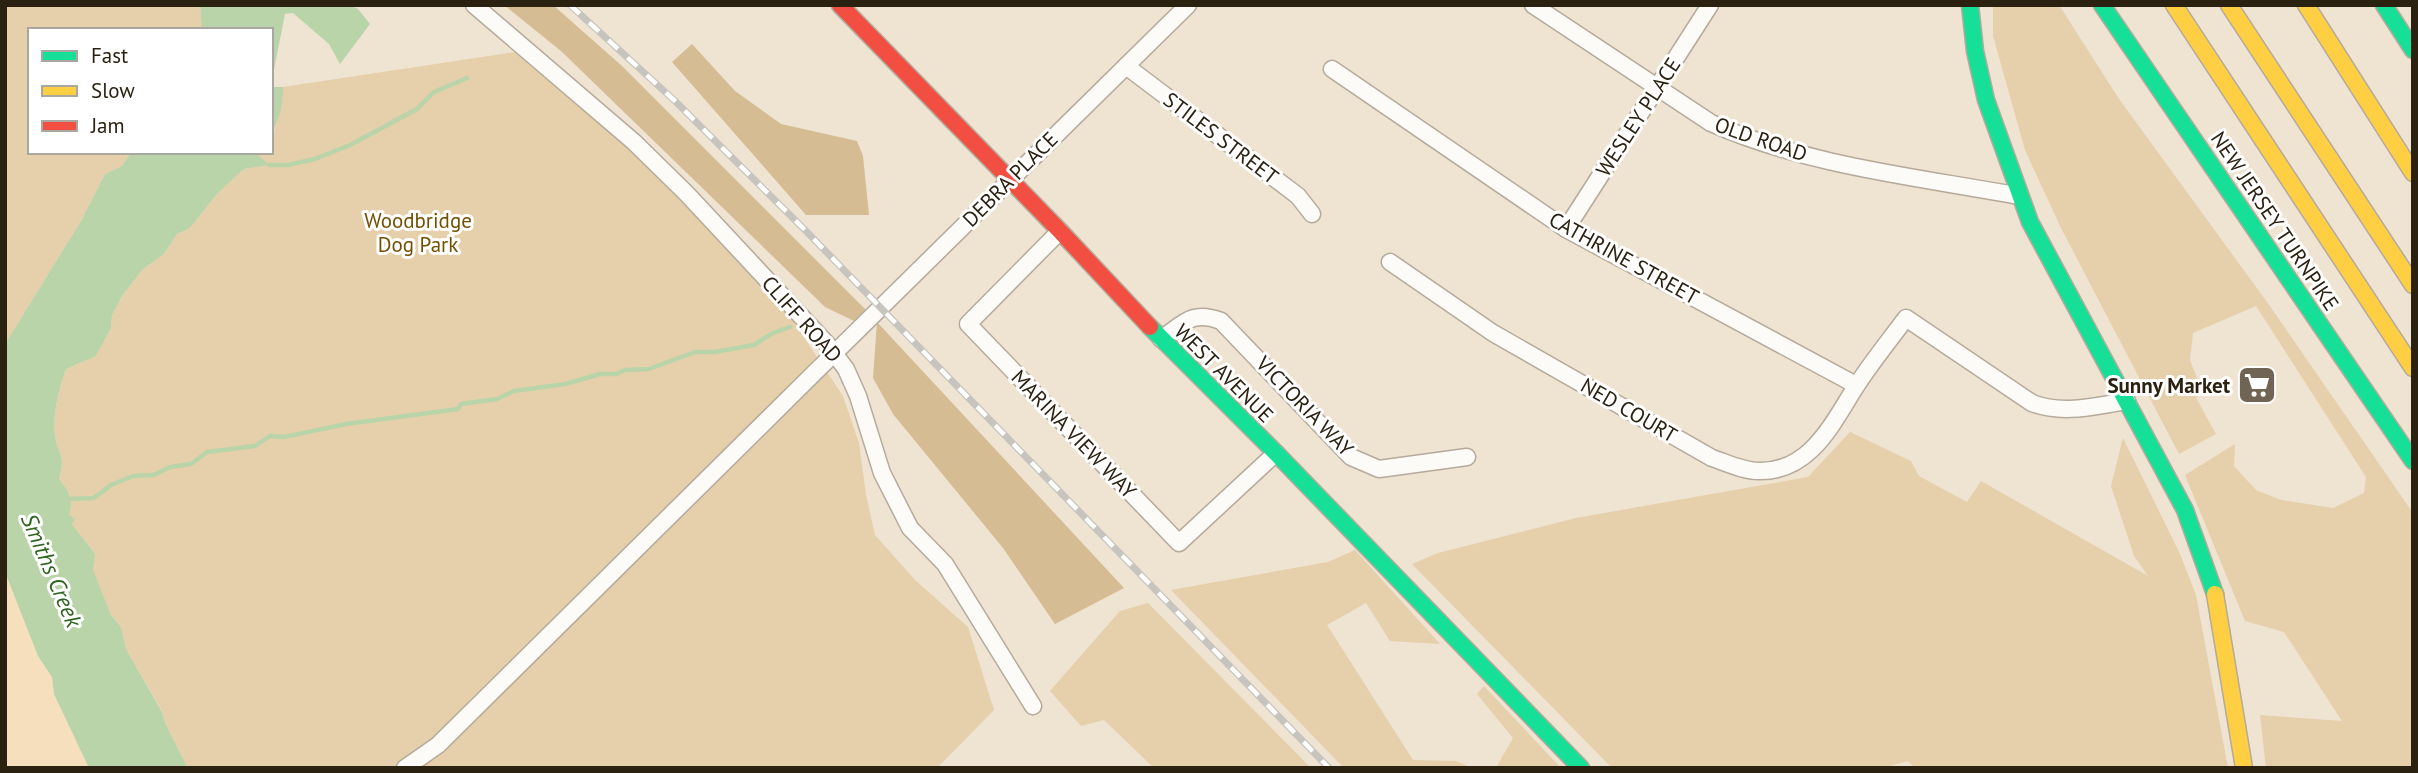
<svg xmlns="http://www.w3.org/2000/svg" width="2418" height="773" font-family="'PT Sans',sans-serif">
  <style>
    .built { fill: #f6dfbc }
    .green { fill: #e6cfab }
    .forest { fill: #d5bc93 }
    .water { fill: #b9d4a8 }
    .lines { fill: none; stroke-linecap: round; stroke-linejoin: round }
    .stream { stroke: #b9d4a8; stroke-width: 4.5 }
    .street-casing { stroke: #b5aa9b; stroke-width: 19 }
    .fast-casing { stroke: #b5aa9b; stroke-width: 19 }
    .slow-casing { stroke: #b5aa9b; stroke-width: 19 }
    .jam-casing { stroke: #b5aa9b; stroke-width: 19 }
    .street { stroke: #fdfbf8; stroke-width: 16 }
    .fast { stroke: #16e098; stroke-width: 16 }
    .slow { stroke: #ffcf43; stroke-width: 16 }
    .jam { stroke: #f24e42; stroke-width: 16 }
    .rail-casing { stroke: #c7c4bf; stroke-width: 7 }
    .rail { stroke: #fff; stroke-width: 4.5; stroke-dasharray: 13; stroke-linecap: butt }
    .labels { text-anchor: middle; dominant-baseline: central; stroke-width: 6; stroke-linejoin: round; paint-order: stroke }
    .street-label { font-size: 21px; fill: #2b2111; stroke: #fff }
    .park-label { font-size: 21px; fill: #735001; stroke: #fff }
    .poi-label { font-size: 21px; font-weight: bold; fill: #2b2111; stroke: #fff; text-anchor: end }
    .water-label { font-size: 23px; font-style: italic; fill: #2e641d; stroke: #fff }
  </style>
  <rect width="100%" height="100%" fill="#efe3d1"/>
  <polygon class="built" points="5,573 92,768 5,768"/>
  <g class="green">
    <polygon points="5,5 200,5 202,30 30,30 30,152 131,152 122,166 105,174 81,221 5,344"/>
    <polygon points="1993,5 2059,5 2119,99 2267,302 2413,513 2413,768 2266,768 2260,715 2342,721 2284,632 2245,621 2185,475 2235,444 2234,466 2256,490 2281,500 2333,508 2364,493 2366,477 2256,306 2193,333 2190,360 2203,393 2196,398 2216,434 2179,454 2062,230 2025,150 1993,36"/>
    <path d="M515,52l115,93 139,145 22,28 52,78 16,47 7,52 9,40 40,45 53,47 26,83 -57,58h-749l-22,-43 -4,-14 -36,-62 -5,-22 -10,-12 -19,-45 3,-16 -23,-30 -4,-9c7,-16 1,-24 -9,-36 7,-27 0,-20 -4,-43 -3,-19 4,-49 11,-67l30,-13 15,-28 1,-13 10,-19 21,-27 20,-14 14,-21 12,-5 28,-35 27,-25 24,-4 -13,-13h16c0,-23 13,-41 12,-65z"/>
    <polygon points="1850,432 1911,461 1919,476 1967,502 1981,481 2148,576 2134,556 2111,486 2123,438 2180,554 2196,595 2228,768 1915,768 1908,761 1883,768 1612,768 1412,564 1438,553 1576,518 1808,477"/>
    <polygon points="1355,550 1440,644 1390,641 1366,603 1327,625 1413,760 1456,761 1472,768 1344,768 1171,590 1328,562"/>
    <polygon points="1148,603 1311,768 1154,768 1104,720 1081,726 1050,691 1120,611"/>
    <polygon points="1484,686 1561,768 1496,768 1513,738 1477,694"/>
  </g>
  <g class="forest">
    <polygon points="504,5 553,5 622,66 870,314 854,321 825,307 561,51"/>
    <polygon points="692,44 735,91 781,124 857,141 863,156 869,215 806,215 672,62"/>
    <polygon points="877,322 1124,588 1055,624 1003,548 893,414 873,378"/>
  </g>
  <g class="water">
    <polygon points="200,5 350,5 358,9 370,24 340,64 329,44 293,13 285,14 271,84 271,30 202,30"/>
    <path d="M271,87h12c1,19 -5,33 -12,49z"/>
    <path d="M131,152h124l14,13 -25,4 -27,25 -28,35 -12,5 -14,21 -20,14 -21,27 -10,19 -1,13 -15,28 -30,13c-7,18 -14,48 -11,67 4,23 11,16 4,43 10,12 15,20 10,36l6,4 -3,5 23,30 -2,16 18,45 10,12 5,22 36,63 4,13 22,43h-99l-35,-74 -2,-17 -14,-21 -33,-84v-228l76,-123 24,-47 17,-8z"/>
  </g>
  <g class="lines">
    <g class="stream">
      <polyline points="269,165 288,165 315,159 350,145 417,109 434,92 467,78"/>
      <polyline points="66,499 94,498 111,485 133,476 154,475 170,467 191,464 207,452 255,446 270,436 284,437 346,424 458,409 461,404 497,399 514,391 565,384 600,374 616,374 625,370 649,369 695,352 715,352 754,345 773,333 790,327"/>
    </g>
    <g class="street-casing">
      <g id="street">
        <polyline points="474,5 634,142 687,194 827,344 846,369 858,396 882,473 910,528 945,564 1033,706"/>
        <path d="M1533,5l178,118c97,43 206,54 309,73"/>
        <polyline points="1126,66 1298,196 1312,214"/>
        <polyline points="1332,69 1566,229 1856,385"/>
        <polyline points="1566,229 1710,5"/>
        <polyline points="1060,231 968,324 1179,543 1276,453"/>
        <path d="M1390,262l103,71 219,125c15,5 31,13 47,13 51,1 73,-47 96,-83 15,-24 34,-47 51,-70l126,85c31,12 62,3 95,-2"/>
        <path d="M1161,339c23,-16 31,-29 60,-18l130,136 28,12 88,-12"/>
        <path d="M405,768l33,-23c250,-246 499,-495 750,-740"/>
      </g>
    </g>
    <g class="fast-casing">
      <g id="fast">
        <polyline points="1970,5 1975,51 1986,100 2030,222 2185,510 2215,594"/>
        <polyline points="2102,5 2413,461"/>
        <polyline points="2384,5 2413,50"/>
        <polyline points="1150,327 1276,453 1581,768"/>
      </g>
    </g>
    <g class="slow-casing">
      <g id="slow">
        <polyline points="2174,5 2413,368"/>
        <polyline points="2229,5 2413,285"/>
        <polyline points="2306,5 2413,173"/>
        <polyline points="2215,594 2244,768"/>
      </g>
    </g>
    <g class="jam-casing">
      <polyline id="jam" points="840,5 1060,231 1150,327"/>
    </g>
    <use href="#street" class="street"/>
    <use href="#fast" class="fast"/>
    <use href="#slow" class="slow"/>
    <use href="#jam" class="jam"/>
    <g class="rail-casing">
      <polyline id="rail" points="570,5 675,101 804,229 1329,768"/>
    </g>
    <use href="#rail" class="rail"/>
  </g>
  <defs>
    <g id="supermarket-square" transform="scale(2.0125)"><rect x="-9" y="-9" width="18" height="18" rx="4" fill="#706554" stroke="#fff"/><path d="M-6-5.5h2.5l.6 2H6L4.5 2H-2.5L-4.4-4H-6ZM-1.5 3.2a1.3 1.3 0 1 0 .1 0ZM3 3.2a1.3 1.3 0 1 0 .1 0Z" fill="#fff"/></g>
  </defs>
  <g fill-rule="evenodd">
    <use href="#supermarket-square" x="2257" y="385"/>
  </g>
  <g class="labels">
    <g class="street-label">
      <text transform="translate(1638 117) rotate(-57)">WESLEY PLACE</text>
      <text transform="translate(1221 138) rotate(37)">STILES STREET</text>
      <text transform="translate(1761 139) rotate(19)">OLD ROAD</text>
      <text transform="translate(1010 179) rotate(-45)">DEBRA PLACE</text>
      <text transform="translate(2275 221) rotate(56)">NEW JERSEY TURNPIKE</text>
      <text transform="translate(1624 258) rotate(29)">CATHRINE STREET</text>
      <text transform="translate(802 319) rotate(48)">CLIFF ROAD</text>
      <text transform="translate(1224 373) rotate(45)">WEST AVENUE</text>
      <text transform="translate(1305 406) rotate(46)">VICTORIA WAY</text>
      <text transform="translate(1629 410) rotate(30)">NED COURT</text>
      <text transform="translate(1074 434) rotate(46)">MARINA VIEW WAY</text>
    </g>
    <g class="park-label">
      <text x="418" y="220">Woodbridge<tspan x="418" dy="24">Dog Park</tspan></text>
    </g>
    <g class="poi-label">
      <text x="2230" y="385">Sunny Market</text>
    </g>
    <g class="water-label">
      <text transform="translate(52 570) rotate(67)">Smiths Creek</text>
    </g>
  </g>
  <rect width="2418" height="773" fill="none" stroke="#2b2111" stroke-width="14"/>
  <rect x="28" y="28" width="245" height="126" fill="#ffffff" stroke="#aaa6a0" stroke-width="2"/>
  <rect x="42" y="51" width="35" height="10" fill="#16e098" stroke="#aaa6a0" stroke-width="2"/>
  <text x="91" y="63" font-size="21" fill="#2b2111">Fast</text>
  <rect x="42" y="86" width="35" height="10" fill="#ffcf43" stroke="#aaa6a0" stroke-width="2"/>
  <text x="91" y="98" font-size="21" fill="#2b2111">Slow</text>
  <rect x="42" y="121" width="35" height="10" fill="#f24e42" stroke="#aaa6a0" stroke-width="2"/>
  <text x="91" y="133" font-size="21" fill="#2b2111">Jam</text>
</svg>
